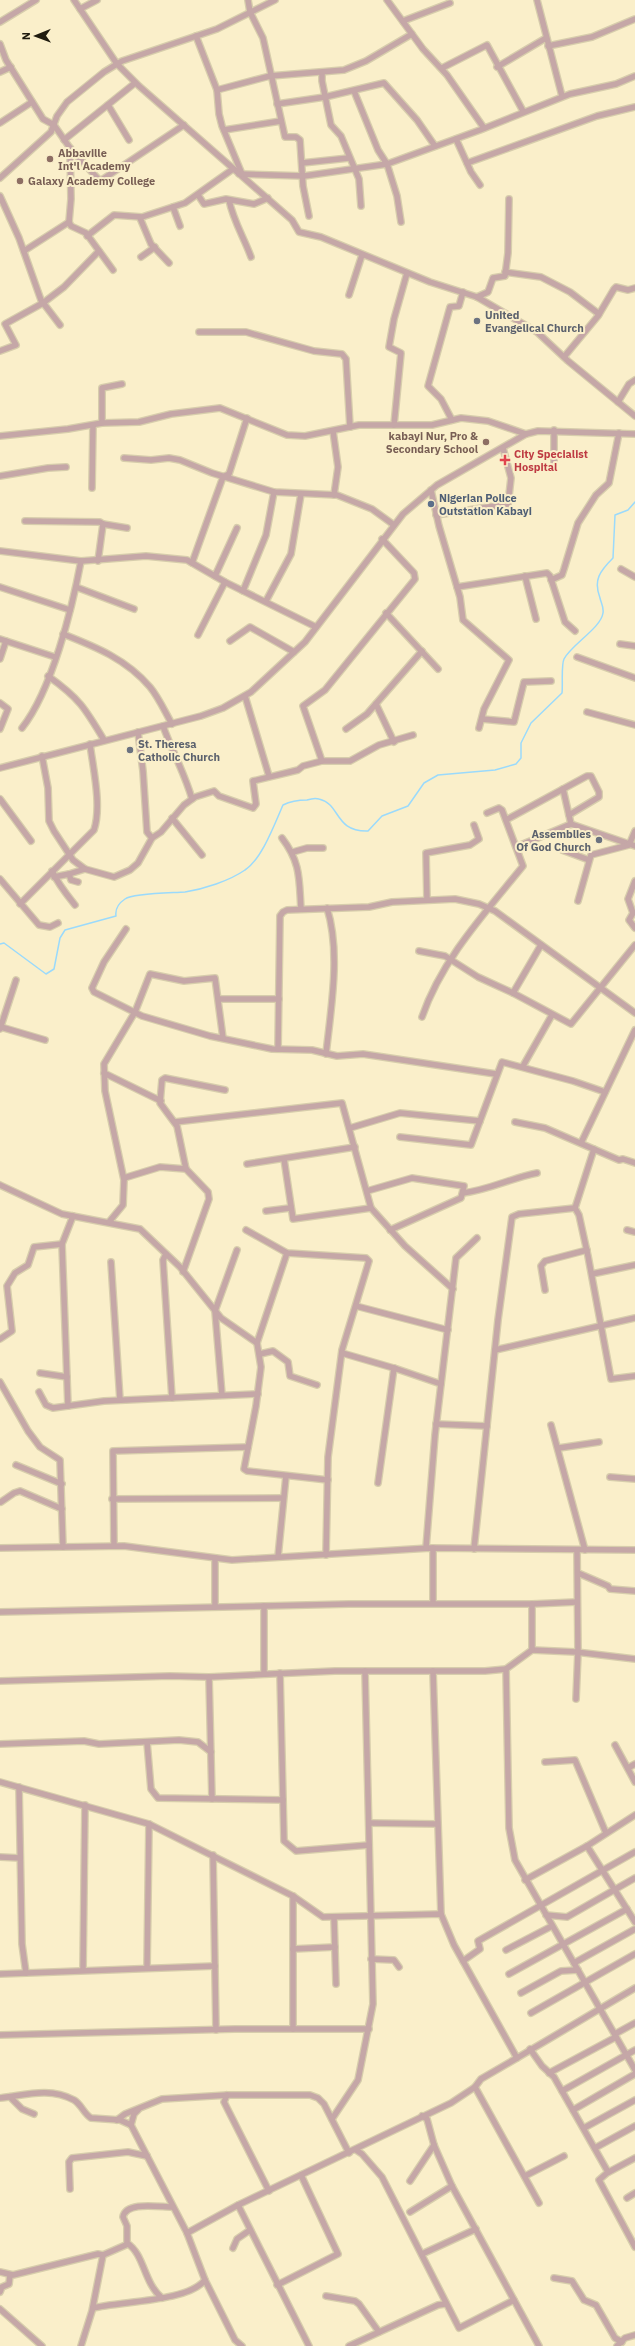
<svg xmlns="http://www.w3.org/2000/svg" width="635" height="2346" font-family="'IBM Plex Sans',sans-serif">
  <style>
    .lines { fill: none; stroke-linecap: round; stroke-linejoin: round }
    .stream { stroke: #9adafc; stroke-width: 1.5 }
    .minor-casing { stroke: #d7cdac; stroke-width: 8 }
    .minor { stroke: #c5a7a7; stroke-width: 5.5 }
    .education-dot { fill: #8d6e63; stroke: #faefca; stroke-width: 1.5 }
    .worship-dot { fill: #6b7280; stroke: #faefca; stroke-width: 1.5 }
    .health-dot { fill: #e0444e; stroke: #faefca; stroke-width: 1.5 }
    .service-dot { fill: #5c6f8a; stroke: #faefca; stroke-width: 1.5 }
    .labels { text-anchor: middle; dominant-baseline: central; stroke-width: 4; stroke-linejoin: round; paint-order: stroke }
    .education-label { font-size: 11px; font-weight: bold; fill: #785e54; stroke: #faefca; text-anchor: start }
    .worship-label { font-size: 11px; font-weight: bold; fill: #5b616d; stroke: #faefca; text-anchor: start }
    .health-label { font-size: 11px; font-weight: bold; fill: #be3a42; stroke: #faefca; text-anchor: start }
    .service-label { font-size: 11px; font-weight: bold; fill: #4e5e75; stroke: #faefca; text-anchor: start }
  </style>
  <rect width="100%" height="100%" fill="#faefca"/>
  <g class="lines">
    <path class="stream" d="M0,944l4,-1 42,31 8,-5 6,-31 5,-8 51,-14c-1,-7 3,-13 9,-17 9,-6 48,-6 60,-7 19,-3 44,-11 60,-22 17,-11 30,-47 38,-65 8,-4 15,-5 24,-5 3,-1 9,-2 12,-1 22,5 15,33 49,32l14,-15 26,-10 16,-23 14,-8 57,-5 21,-6 5,-6v-15l10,-20 31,-30c1,-8 -1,-28 2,-34 7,-14 37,-31 39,-46 1,-6 -2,-10 -3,-15 -7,-18 0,-27 13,-40l2,-43 13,-5 7,-8"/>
    <g class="minor-casing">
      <g id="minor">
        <polyline points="74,0 117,64 139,86 292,220 299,232 321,237 430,282 477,297 537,332 568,361 635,416"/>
        <polyline points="248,0 250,12 263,38 285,137 296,137 300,140 303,186 309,216"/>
        <polyline points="387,0 423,49 447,75 484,128"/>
        <polyline points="537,0 562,96"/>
        <polyline points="80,9 97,0"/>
        <polyline points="403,21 450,3"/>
        <polyline points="0,22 36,0"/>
        <polyline points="196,36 217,90 219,114 222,126 242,174"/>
        <polyline points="0,44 6,60 43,119 54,125 70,148 100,181 184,125"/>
        <polyline points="548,46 592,37 635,19"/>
        <polyline points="497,67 546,38"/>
        <polyline points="442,68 487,45 523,111"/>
        <polyline points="0,72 11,67"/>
        <polyline points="322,73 322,81 331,125 341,136 359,179 361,206"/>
        <polyline points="217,90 270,76 344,70 366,61 412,34"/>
        <polyline points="354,91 378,150 387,164 397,196 401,222"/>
        <polyline points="277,104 325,97 384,83 417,120 435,146"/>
        <polyline points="108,105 129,140"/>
        <polyline points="0,123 32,102"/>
        <polyline points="224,130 281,121"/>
        <polyline points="456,139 471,172 480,185"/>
        <polyline points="64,140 135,83"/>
        <polyline points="70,148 71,199 69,222 71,226 86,233 113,270"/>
        <polyline points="302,163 349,158"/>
        <polyline points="467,163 597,116 635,107"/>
        <polyline points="239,174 304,176 387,164 480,130 570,94 616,84 635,76"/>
        <polyline points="0,178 51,132 57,116 67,102 104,72 122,61 217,29 275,0"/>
        <polyline points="198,195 204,204 226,199 254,204 268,198"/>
        <polyline points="0,196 19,238 41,300 60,325"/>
        <path d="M229,200c4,20 15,38 22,57"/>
        <polyline points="173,207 180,226"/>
        <polyline points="140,218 151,244 169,263"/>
        <polyline points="87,236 114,215 142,217 185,203 233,169"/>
        <polyline points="24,251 69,222"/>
        <polyline points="141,257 155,247"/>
        <polyline points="505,272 541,277 570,292 599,314"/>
        <polyline points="349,295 362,255"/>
        <polyline points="477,297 488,292 493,278 505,276 508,253 509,199"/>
        <polyline points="199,332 246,332 314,351 342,354 346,359 350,427"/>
        <polyline points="0,351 16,345 5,324 43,303 64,287 99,251"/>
        <polyline points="564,357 598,316 614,289 616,287 628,290 635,288"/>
        <polyline points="618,402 629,384 635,380"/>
        <polyline points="452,420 441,399 428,386 450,307 459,306 463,292"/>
        <polyline points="102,423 102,388 122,384"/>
        <polyline points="394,425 401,353 389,347 394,319 407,273"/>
        <polyline points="554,430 554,464"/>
        <polyline points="333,431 338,467 334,495"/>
        <polyline points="0,436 68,429 102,423 139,422 171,414 220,408 287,435 305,436 359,425 432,425 461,418 488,421 526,434"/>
        <polyline points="124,458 151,460 169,458 180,460 212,473 274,492 337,495 372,509 394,525"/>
        <polyline points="0,476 48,468 66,467"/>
        <polyline points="92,488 93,425"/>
        <polyline points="431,490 439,526 460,597 463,620 509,660 484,709 479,728"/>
        <polyline points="436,515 508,504 511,478 503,448"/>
        <polyline points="25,521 100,522 103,524 98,561"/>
        <polyline points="103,524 127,528"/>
        <polyline points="0,551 81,561 146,556 187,560 225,582 316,627"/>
        <polyline points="192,563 223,477 229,474 247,418"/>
        <polyline points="621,569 635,577"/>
        <polyline points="215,576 237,528"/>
        <polyline points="525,576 536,619"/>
        <polyline points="551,580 562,575 564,569 578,523 596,495 609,483 619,433"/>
        <polyline points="0,587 70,610"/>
        <polyline points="76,587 134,609"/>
        <polyline points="457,587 547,573 550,576 565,622 575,631"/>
        <polyline points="243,591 266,535 274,492"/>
        <polyline points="266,601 291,554 301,494"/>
        <polyline points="386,613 438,669"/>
        <path d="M63,634c33,13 63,25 87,53 9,11 15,25 22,37"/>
        <polyline points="198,635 225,582"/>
        <polyline points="0,639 55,657"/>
        <polyline points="230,641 250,627 294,652"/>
        <polyline points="620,644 635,646"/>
        <polyline points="577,657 635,678"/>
        <polyline points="0,659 6,641"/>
        <path d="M48,676c31,22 37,32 56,64"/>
        <polyline points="245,696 269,776"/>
        <polyline points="0,703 8,709 0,729"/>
        <polyline points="376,704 394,742"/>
        <polyline points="587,712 635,725"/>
        <polyline points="482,719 514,722 524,682 551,681"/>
        <path d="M163,726c9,25 22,48 29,73"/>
        <path d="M22,728c30,-38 50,-119 59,-167"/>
        <polyline points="346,729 367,714 422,651"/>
        <polyline points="138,732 143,771 147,832 152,838"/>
        <polyline points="42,756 48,788 49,821 54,831 73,860 85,869 114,877 130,870 138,863 152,838 161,832 184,805 195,797 214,791 219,796 253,808 256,804 253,781 298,770 303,766 322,761 350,761 379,745 413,735"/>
        <polyline points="322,761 303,706 325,690 415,579 414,573 382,539"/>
        <polyline points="0,768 201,716 223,708 251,692 305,642 403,514 437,485 526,434 538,431 635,434"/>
        <polyline points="563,789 571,824"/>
        <polyline points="0,799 31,841"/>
        <polyline points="172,818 202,855"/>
        <polyline points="506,820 587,776 591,776 599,792 599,797 569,815"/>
        <path d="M282,838c19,25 17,41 19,71"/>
        <polyline points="516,847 571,824 635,846"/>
        <polyline points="562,850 589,860"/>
        <polyline points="293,852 307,848 323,848"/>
        <path d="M52,871c6,13 15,24 23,34"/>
        <polyline points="69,874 71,880 78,882"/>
        <polyline points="54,877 69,874 85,869"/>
        <polyline points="0,879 39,925 50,927 58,923"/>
        <polyline points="635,881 628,899 633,913 629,920 635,928"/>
        <polyline points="427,900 426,853 470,845 479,839 474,825"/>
        <polyline points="578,901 591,855 629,845 635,831"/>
        <path d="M20,904l74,-74c8,-24 -1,-62 -4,-86"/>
        <polyline points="126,929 104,962 92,988 94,992 142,1016 210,1036 272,1049 312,1050 337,1056 363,1054 496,1074"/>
        <polyline points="419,951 445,956 478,977 513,993 571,1024 635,945"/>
        <polyline points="513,993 541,945"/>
        <polyline points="219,999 279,999"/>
        <path d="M422,1017c20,-58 63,-104 101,-151l-21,-56 -3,-2 -12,5"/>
        <polyline points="1,1027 45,1040"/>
        <polyline points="0,1029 16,980"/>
        <polyline points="278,1049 280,916 283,912 287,910 369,907 392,902 455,899 479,904 495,911 635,1013"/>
        <path d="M326,1054c5,-46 15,-102 1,-146"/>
        <polyline points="523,1066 552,1015"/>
        <polyline points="104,1073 161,1101"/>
        <polyline points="175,1122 342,1103 371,1208 405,1246 453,1289"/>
        <polyline points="515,1122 545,1128 619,1160 623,1159 635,1163"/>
        <polyline points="350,1128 400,1113 480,1121"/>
        <polyline points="400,1137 471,1145 502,1062 573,1081 605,1092"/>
        <polyline points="581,1143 635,1030"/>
        <polyline points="594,1149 575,1208 579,1215 588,1256 611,1379 635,1376"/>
        <polyline points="284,1159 293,1219 371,1208"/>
        <polyline points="247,1164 355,1147"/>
        <polyline points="124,1178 160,1167 186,1169"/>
        <polyline points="0,1185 62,1214 140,1229 180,1267 221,1318 257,1343"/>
        <polyline points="367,1191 412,1178 464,1186 461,1198 390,1230"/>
        <path d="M463,1193c26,-3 48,-15 74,-20"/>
        <polyline points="266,1211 290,1208"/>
        <polyline points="109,1222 123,1205 124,1180 105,1091 104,1064 135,1012 150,974 184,981 215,978 223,1038"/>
        <polyline points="246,1230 287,1253 366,1258 369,1261 342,1350 328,1457 326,1555"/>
        <polyline points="627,1230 635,1232"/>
        <polyline points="287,1253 257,1343 261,1367 256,1406 244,1469 247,1471 328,1480"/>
        <polyline points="166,1254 163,1260 172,1398"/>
        <polyline points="111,1262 120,1400"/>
        <polyline points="183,1272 209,1199 208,1192 186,1169 177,1126 160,1103 162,1080 165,1078 225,1090"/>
        <polyline points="592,1274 635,1265"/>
        <polyline points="545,1290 541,1266 545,1261 587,1250"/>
        <polyline points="356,1306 448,1330"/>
        <polyline points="0,1339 12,1331 7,1286 15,1273 28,1265 34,1247 62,1244"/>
        <polyline points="495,1350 635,1318"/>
        <polyline points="342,1353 397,1369 441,1384"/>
        <polyline points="260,1354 273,1351 288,1362 290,1376 317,1385"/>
        <polyline points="40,1373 67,1377"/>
        <polyline points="0,1382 28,1431 40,1447 60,1460 63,1547"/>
        <polyline points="39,1392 46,1405 53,1408 104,1401 258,1394"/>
        <polyline points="222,1395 215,1311 237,1250"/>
        <polyline points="68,1406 62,1244 73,1216"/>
        <polyline points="436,1424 487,1426"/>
        <polyline points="551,1425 585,1550"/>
        <polyline points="559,1448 599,1442"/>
        <polyline points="16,1465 62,1484"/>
        <polyline points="610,1477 635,1479"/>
        <polyline points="378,1483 394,1368"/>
        <polyline points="112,1499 283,1498"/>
        <polyline points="1,1502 14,1493 20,1491 62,1509"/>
        <polyline points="114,1546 113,1451 248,1447"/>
        <polyline points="0,1548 124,1546 232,1560 430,1548 635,1550"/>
        <polyline points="426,1548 435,1435 456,1258 477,1238"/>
        <polyline points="433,1548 433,1603"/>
        <polyline points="474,1549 498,1320 512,1217 519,1214 575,1208"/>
        <polyline points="278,1557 286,1476"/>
        <polyline points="215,1558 215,1607"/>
        <polyline points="578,1573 608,1586 610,1589 635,1591"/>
        <polyline points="0,1612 349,1604 532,1604 577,1602"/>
        <polyline points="532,1650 576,1652 635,1659"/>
        <polyline points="506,1669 509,1828 515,1860 635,2070"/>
        <polyline points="433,1671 441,1914"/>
        <polyline points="280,1673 284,1841 296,1851 369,1845"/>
        <polyline points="264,1674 264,1606"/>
        <polyline points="209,1677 212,1799"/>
        <polyline points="0,1681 170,1676 209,1677 335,1671 485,1671 506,1669 532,1650 532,1604"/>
        <polyline points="576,1699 578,1652 577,1550"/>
        <polyline points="147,1742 151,1789 158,1798 283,1800"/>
        <polyline points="0,1744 84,1741 99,1744 179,1740 198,1742 211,1752"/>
        <polyline points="615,1745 635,1782"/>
        <polyline points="545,1762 575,1760 606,1833"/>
        <polyline points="628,1768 635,1764"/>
        <polyline points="0,1782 149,1824 293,1896 323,1917 441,1914 454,1945 517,2058 635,1988"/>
        <polyline points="19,1787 22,1944 26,1973"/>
        <polyline points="369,1823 437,1824"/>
        <polyline points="587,1846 635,1922"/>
        <polyline points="213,1855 216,2030"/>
        <polyline points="0,1857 20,1858"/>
        <polyline points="525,1880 587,1846 635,1815"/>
        <polyline points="293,1896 293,2029"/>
        <polyline points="546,1915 567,1917 635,1878"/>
        <polyline points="334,1918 336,1984"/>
        <polyline points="293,1949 335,1947"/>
        <polyline points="506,1950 552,1926"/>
        <polyline points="371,1959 394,1960 399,1967"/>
        <polyline points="463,1961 480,1949 478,1941 635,1852"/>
        <polyline points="574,1963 635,1929"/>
        <polyline points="147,1968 149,1824"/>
        <polyline points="83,1970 85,1805"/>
        <polyline points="0,1974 215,1966"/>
        <polyline points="509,1974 627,1909"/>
        <polyline points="521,1993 561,1971 578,1970"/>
        <polyline points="531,2013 635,1954"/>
        <polyline points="615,2034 635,2023"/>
        <polyline points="0,2035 235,2029 369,2029"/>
        <polyline points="530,2049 542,2066 554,2077 608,2172"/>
        <polyline points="549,2073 616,2037"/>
        <polyline points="475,2087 539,2203"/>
        <polyline points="562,2091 635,2050"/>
        <polyline points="227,2095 224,2102 269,2191"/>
        <polyline points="10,2097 22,2109 34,2114"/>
        <path d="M0,2098c26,-3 49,-11 74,2 7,4 10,14 17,18l29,2 11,5 56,108 18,47c-17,22 -85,21 -112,28"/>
        <polyline points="573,2110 635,2074"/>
        <polyline points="422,2116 427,2119 434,2145 452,2186 539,2346"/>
        <polyline points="332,2119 358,2080 373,2004 365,1671"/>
        <polyline points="117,2120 125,2114 162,2099 228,2095 310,2095 318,2098 324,2104 349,2153"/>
        <polyline points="131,2125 134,2114 138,2110"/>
        <polyline points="584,2128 635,2100"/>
        <polyline points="595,2148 635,2126"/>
        <polyline points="356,2150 362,2154 382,2177 459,2328 514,2300"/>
        <polyline points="635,2158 607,2173 599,2180 635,2247"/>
        <polyline points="525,2176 564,2156"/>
        <polyline points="410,2181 434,2145"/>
        <polyline points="70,2189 69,2162 72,2158 128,2152 147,2156"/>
        <polyline points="627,2198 635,2193"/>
        <polyline points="238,2205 309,2346"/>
        <polyline points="410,2212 452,2186"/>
        <polyline points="187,2233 238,2205 451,2103 475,2087 481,2079 517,2058"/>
        <polyline points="233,2248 237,2239 250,2230"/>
        <polyline points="422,2254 476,2229"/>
        <polyline points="0,2272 13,2275 98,2254 103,2255"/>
        <polyline points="554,2278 572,2281 584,2300 596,2305 615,2338 622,2342"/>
        <polyline points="205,2280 235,2340 242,2346"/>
        <polyline points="277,2285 338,2254 301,2175"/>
        <polyline points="0,2292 2,2287 9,2284 10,2275"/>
        <polyline points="326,2296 355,2301 359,2304 379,2332"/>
        <path d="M162,2298c-19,-16 -17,-43 -35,-55v-17l-4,-9c3,-16 36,-10 49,-10"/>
        <polyline points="0,2309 42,2346"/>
        <polyline points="81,2346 92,2311 103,2255 128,2244"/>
        <polyline points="349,2346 438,2305 445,2304"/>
        <polyline points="617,2346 625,2338 635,2335"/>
      </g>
    </g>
    <use href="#minor" class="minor"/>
  </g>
  <g class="education-dot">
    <circle cx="50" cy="159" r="4"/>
    <circle cx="20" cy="181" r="4"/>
    <circle cx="486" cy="442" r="4"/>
  </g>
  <g class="worship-dot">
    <circle cx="477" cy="321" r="4"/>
    <circle cx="130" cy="750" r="4"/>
    <circle cx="599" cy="840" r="4"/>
  </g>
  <path class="health-dot" d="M503 454h4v4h4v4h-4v4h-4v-4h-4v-4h4z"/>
  <circle class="service-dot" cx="431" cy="504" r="4"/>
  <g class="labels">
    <g class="education-label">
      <text x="58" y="153">Abbaville<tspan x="58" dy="13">Int'l Academy</tspan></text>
      <text x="28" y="181">Galaxy Academy College</text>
      <text x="478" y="436" text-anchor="end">kabayi Nur, Pro &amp;<tspan x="478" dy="13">Secondary School</tspan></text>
    </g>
    <g class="worship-label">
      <text x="485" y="315">United<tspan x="485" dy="13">Evangelical Church</tspan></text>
      <text x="138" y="744">St. Theresa<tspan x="138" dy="13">Catholic Church</tspan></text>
      <text x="591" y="834" text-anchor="end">Assemblies<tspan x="591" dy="13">Of God Church</tspan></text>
    </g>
    <g class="health-label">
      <text x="514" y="454">City Specialist<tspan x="514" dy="13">Hospital</tspan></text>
    </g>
    <g class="service-label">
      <text x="439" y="498">Nigerian Police<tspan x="439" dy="13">Outstation Kabayi</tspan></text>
    </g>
  </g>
  <g transform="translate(36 36) rotate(269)" stroke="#faefca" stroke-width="3" paint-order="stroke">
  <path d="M0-3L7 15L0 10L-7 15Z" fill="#1f1b0e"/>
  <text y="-6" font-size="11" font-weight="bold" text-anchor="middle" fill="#1f1b0e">N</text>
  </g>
</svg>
